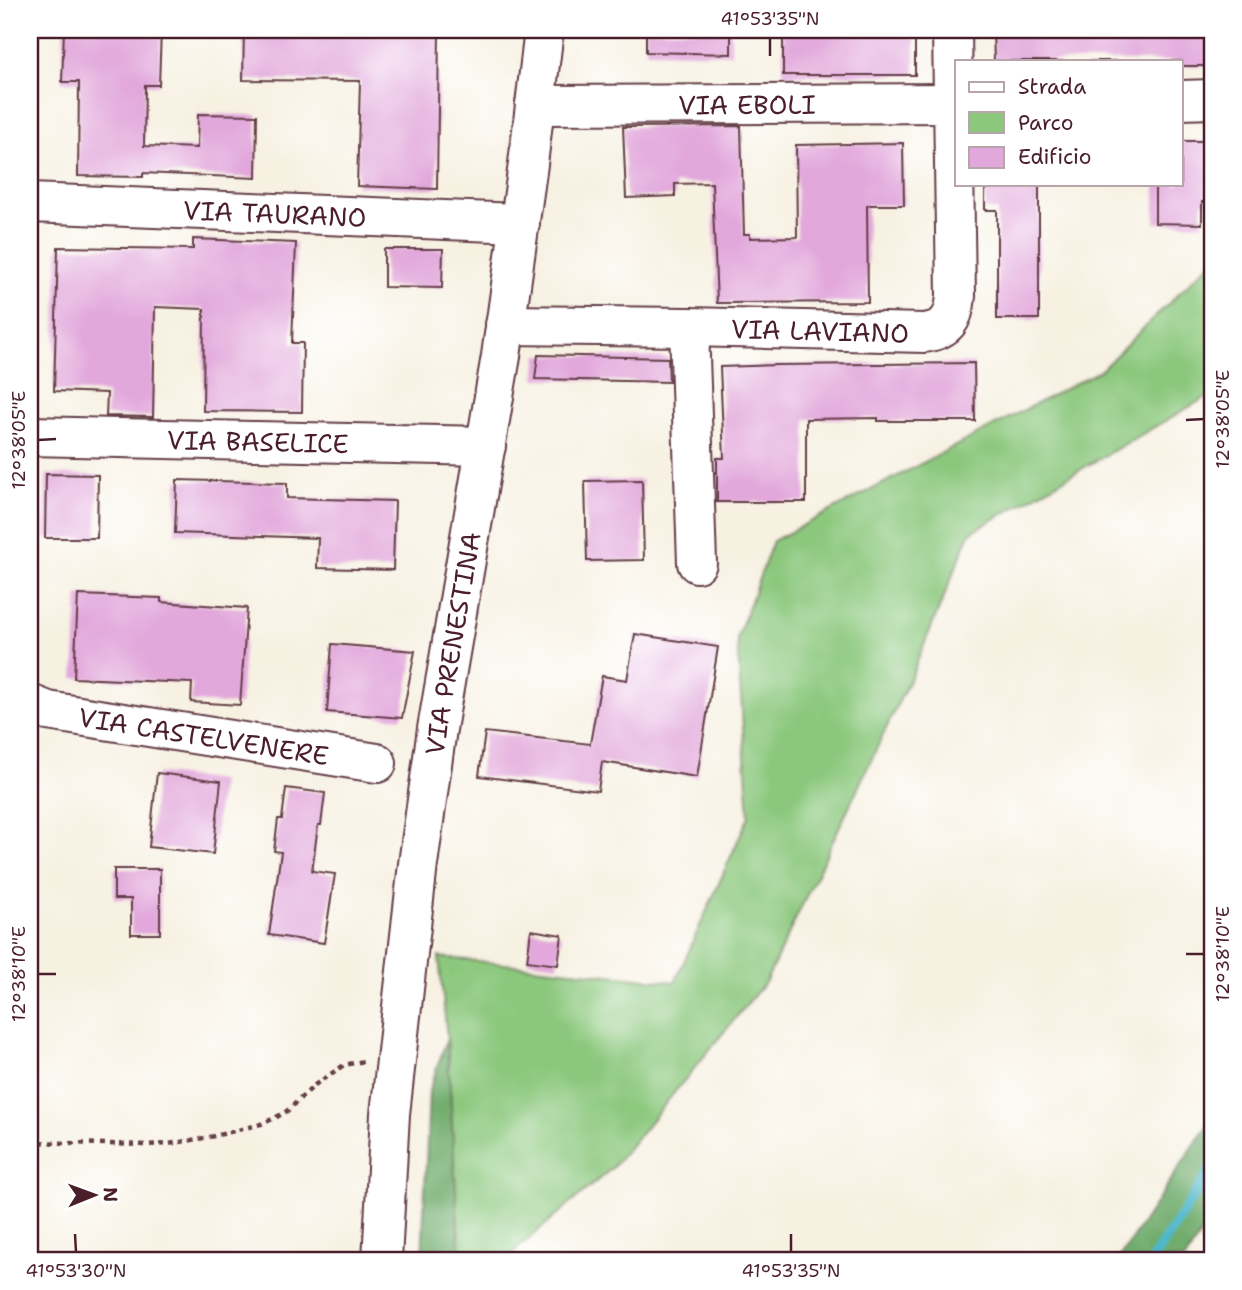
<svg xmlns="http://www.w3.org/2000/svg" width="1242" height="1290" font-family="'Shantell Sans',sans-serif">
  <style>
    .green { fill: #8bc87d; stroke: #6a7454; stroke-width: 2 }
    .forest { fill: #70ac6c; stroke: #5d664c; stroke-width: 2 }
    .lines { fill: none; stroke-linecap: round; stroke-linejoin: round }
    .stream { stroke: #4db7cb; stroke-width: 10 }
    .building { fill: #e2a8db }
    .minor-casing { stroke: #643e46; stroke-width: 42 }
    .major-casing { stroke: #643e46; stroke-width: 42 }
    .path { stroke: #643e46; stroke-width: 4.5; stroke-dasharray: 5 5; stroke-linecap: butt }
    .minor { stroke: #fff; stroke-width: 38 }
    .major { stroke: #fff; stroke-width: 38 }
    .ticks { fill: none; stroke: #4a1f2b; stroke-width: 2.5 }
    .labels { text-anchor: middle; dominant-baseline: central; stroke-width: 5; stroke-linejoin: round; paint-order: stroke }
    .street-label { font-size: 26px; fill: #4a1f2b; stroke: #fff }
    .neatline { fill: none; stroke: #4a1f2b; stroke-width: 2.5 }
    .ticks-label { font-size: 18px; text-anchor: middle; fill: #4a1f2b }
  </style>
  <rect width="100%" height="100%" fill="#fff"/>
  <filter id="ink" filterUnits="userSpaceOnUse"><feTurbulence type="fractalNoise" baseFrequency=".0143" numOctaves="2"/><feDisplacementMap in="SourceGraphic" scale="14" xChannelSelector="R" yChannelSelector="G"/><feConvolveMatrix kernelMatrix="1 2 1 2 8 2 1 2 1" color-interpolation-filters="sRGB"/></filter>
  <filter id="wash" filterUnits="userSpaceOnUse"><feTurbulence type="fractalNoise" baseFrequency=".00686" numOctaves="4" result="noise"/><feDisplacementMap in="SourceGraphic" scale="28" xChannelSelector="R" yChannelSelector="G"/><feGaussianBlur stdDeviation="1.57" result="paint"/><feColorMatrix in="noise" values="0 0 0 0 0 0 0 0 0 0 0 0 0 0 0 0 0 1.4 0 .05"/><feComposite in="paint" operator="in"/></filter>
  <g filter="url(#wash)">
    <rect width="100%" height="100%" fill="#f7f1e2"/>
    <polygon class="green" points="1212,261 1212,394 970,533 912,674 766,981 613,1167 504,1260 460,1260 447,1038 439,957 675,982 749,816 737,638 773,541 1101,370"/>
    <g class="forest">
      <polygon points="447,1038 460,1260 422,1260 429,1091"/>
      <polygon points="1212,1118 1212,1215 1185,1260 1118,1260"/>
    </g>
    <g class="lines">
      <polyline class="stream" points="1152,1260 1212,1168"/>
    </g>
    <g id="blocks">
      <g class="building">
        <polygon points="64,30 161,30 159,85 145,85 144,146 197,148 198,114 257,115 256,178 143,173 143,177 78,176 79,82 62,82"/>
        <polygon points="244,30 439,30 437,189 357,186 360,81 243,80"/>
        <polygon points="646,30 731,30 731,54 646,52"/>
        <rect x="783" y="30" width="132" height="45"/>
        <polygon points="993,30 1212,30 1212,66 1181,66 1181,61 994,61"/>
        <polygon points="741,126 744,234 750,234 750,238 797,237 796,145 903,143 904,205 867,205 868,302 717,303 712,183 675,184 675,196 626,198 623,127"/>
        <polygon points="1181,141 1212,141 1212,202 1202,202 1202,224 1155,223 1155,184 1181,184"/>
        <polygon points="985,184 1039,184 1039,319 997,319 997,210 985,210"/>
        <polygon points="193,239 296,243 292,343 303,343 302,412 203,411 204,309 155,307 153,417 106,416 107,393 54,391 58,247 193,249"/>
        <polygon points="384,249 443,249 442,288 384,287"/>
        <polygon points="538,355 668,358 669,382 535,379"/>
        <polygon points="974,363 975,421 878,421 878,418 806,419 806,502 717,502 717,458 724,458 720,367 777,365"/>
        <polygon points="46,474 98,475 97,538 45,538"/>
        <polygon points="177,480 287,483 287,498 395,501 393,570 317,568 318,538 175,533"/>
        <polygon points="642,480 644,560 587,561 585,481"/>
        <polygon points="78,595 161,598 161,602 247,608 240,705 191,702 192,683 74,678"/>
        <polygon points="635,634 718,647 697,777 602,762 598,791 479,776 485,732 590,744 602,676 627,680"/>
        <polygon points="332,644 415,651 402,718 327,712"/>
        <polygon points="157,773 221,781 213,854 149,847"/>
        <polygon points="286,788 325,793 321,825 318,825 312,871 335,874 324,943 269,935 281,852 274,851 278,819 282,819"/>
        <polygon points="114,869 160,869 160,934 131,934 131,899 114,899"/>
        <polygon points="531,930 562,935 558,965 527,961"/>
      </g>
    </g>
  </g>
  <g filter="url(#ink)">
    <use href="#blocks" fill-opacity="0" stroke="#643e46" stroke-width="2"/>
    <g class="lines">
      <g class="minor-casing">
        <g id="minor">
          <polyline points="1181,100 1212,99"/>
          <path id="s1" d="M535,105l422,-2"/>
          <path id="s2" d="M30,203l490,20"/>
          <path id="s3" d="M505,325l184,2 235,6c23,-3 30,-14 32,-37l-4,-266"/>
          <polyline points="689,327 697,563"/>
          <path id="s4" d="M30,436l456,10"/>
          <path id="s5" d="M30,704l18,7 329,52"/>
        </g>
      </g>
      <g class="major-casing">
        <g id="major">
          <path id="s6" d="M382,1260l8,-146 28,-250 19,-135 64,-373 27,-192 16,-134"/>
        </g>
      </g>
      <polyline class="path" points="30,1142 145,1145 169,1144 215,1136 261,1124 275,1118 287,1111 316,1084 344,1065 364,1061"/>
      <use href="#minor" class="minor"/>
      <use href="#major" class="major"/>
    </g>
  </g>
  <path class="ticks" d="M770,38v18M1186,420l18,-1M38,440l18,-1M1186,954h18M38,974h18M75,1234l1,18M791,1234v18"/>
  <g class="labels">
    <g class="street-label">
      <text stroke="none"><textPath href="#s1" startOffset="212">VIA EBOLI</textPath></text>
      <text stroke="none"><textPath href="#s2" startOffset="245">VIA TAURANO</textPath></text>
      <text stroke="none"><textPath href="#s3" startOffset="315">VIA LAVIANO</textPath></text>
      <text stroke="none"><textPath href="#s4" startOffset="228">VIA BASELICE</textPath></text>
      <text stroke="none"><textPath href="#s6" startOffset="621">VIA PRENESTINA</textPath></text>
      <text stroke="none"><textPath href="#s5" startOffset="177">VIA CASTELVENERE</textPath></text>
    </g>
  </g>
  <rect width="1242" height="1290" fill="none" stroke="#fff" stroke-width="77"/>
  <rect x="955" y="60" width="228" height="126" fill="#ffffff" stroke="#b7a5aa" stroke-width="2"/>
  <rect x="969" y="82" width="35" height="10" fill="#ffffff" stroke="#b7a5aa" stroke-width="2"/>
  <text x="1018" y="94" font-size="21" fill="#4a1f2b">Strada</text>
  <rect x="969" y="112" width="35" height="21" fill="#8bc87d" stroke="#b7a5aa" stroke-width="2"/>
  <text x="1018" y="130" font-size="21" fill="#4a1f2b">Parco</text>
  <rect x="969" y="147" width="35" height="21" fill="#e2a8db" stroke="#b7a5aa" stroke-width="2"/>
  <text x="1018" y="164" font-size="21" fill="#4a1f2b">Edificio</text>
  <g transform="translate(94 1195) rotate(89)" stroke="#ffffff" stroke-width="5" paint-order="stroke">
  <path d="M0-5L12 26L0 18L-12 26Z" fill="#4a1f2b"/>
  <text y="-10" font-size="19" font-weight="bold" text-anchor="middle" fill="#4a1f2b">N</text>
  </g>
  <rect x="38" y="38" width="1166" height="1214" class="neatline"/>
  <g class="ticks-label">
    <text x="770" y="25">41°53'35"N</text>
    <text transform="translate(1223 419) rotate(-90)" y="6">12°38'05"E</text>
    <text transform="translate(19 440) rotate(-90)" y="6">12°38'05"E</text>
    <text transform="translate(1223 954) rotate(-90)" y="6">12°38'10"E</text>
    <text transform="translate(19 974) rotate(-90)" y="6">12°38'10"E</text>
    <text x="76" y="1277">41°53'30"N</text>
    <text x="791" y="1277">41°53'35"N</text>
  </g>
</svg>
